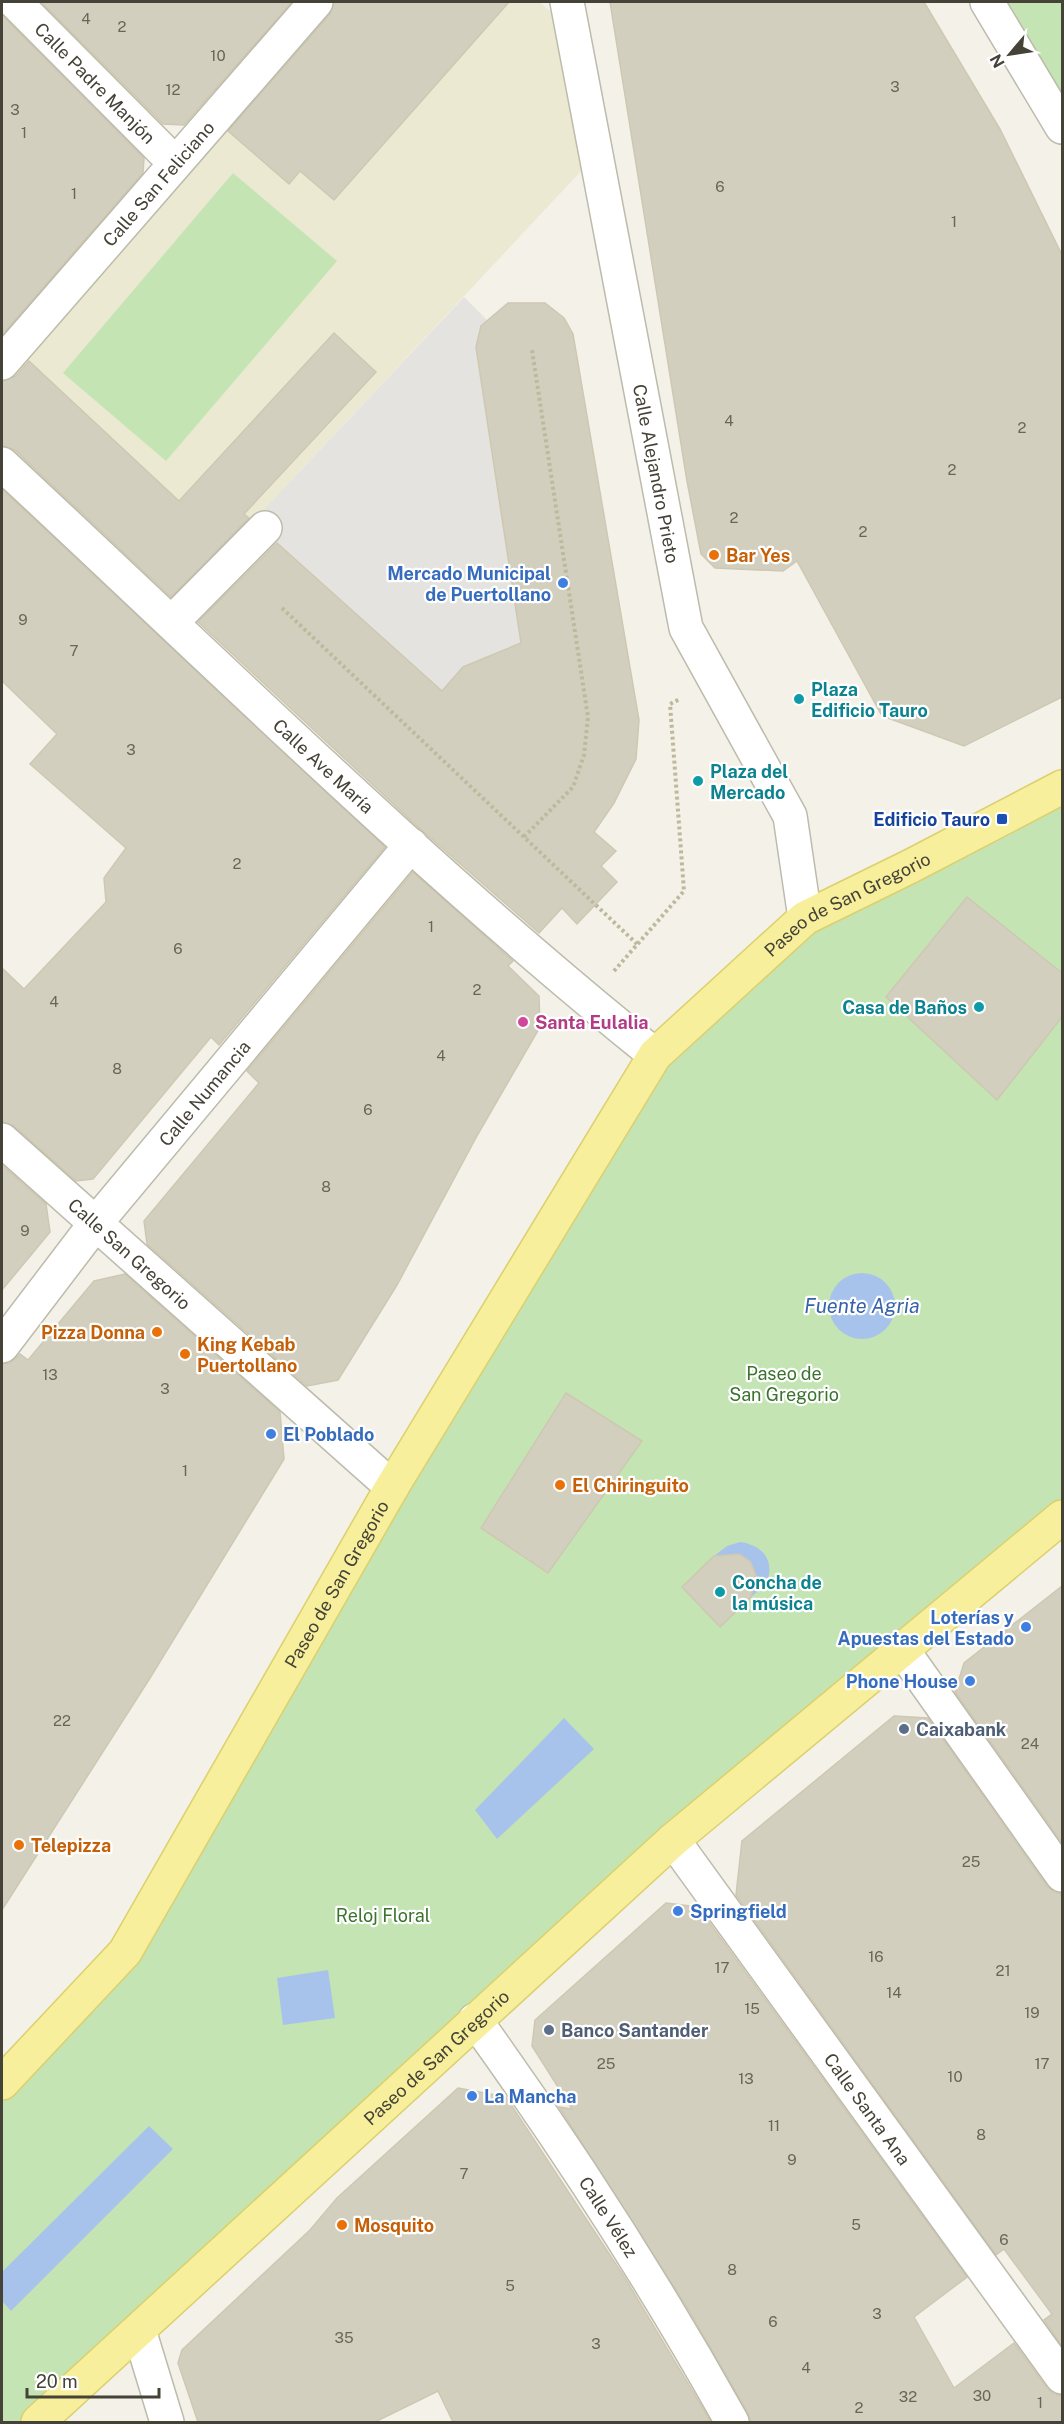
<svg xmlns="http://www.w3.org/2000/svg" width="1064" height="2424" font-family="'Public Sans',sans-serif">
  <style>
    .education { fill: #ebe9d2 }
    .green { fill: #c4e4b3 }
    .parking { fill: #e4e3df }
    .water { fill: #a8c3eb }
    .building { fill: #d3cfbe; stroke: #cec8b2; stroke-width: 1.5 }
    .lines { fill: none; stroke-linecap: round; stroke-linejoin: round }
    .minor-casing { stroke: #bdbbab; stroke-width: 36 }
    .major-casing { stroke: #dbd06d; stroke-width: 36 }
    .path { stroke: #beb99d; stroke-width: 4; stroke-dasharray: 3 3; stroke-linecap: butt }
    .minor { stroke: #fff; stroke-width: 33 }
    .major { stroke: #f7ef9c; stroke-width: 33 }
    .food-dot { fill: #e8710a; stroke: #fff; stroke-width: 2 }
    .shop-dot { fill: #3f7fe0; stroke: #fff; stroke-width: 2 }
    .culture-dot { fill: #0f9aa8; stroke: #fff; stroke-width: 2 }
    .transit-dot { fill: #1a4fb4; stroke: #fff; stroke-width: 2 }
    .hotel-dot { fill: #d1479c; stroke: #fff; stroke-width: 2 }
    .service-dot { fill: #5c6f8a; stroke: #fff; stroke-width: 2 }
    .labels { text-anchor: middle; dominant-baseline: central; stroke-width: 4.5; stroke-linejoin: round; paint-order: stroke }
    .number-label { font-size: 15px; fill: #686559 }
    .street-label { font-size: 18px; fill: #454237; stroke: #fff }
    .food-label { font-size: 18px; font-weight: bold; fill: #c56008; stroke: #fff; text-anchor: start }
    .shop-label { font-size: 18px; font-weight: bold; fill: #366cbe; stroke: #fff; text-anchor: end }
    .culture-label { font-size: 18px; font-weight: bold; fill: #0d838f; stroke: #fff; text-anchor: start }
    .transit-label { font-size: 18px; font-weight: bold; fill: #164399; stroke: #fff; text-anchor: end }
    .hotel-label { font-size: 18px; font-weight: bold; fill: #b23c85; stroke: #fff; text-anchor: start }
    .park-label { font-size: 18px; fill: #3b732e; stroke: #fff }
    .service-label { font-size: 18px; font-weight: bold; fill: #4e5e75; stroke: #fff; text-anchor: start }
    .water-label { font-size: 20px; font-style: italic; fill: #3763aa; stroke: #fff }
  </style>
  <rect width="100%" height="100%" fill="#f3f1e8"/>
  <polygon class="education" points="331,2 540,2 558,19 583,169 171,609 2,448 2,382"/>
  <g class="green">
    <polygon points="987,2 1062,2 1062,127"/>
    <polygon points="233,173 337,261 166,461 63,373"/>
    <polygon points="1062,787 1062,1517 38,2422 2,2422 2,2083 125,1952 655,1055 805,918"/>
  </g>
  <polygon class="parking" points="464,297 488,321 481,327 476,347 522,649 442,691 283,549 256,518"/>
  <g class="water">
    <circle cx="862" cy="1306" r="33"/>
    <path d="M740,1542c16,2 32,12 29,32 -1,10 -11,17 -18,23 8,-38 1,-44 -37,-41l13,-10z"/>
    <polygon points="564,1718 594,1749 497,1839 475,1810"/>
    <polygon points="328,1970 335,2018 283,2025 277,1978"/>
    <polygon points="149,2126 173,2149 11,2311 2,2301 2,2272"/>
  </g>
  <g class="building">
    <polygon points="41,2 292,2 184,125 163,124"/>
    <polygon points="334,2 509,2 334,200 300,171 289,184 228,131 330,14"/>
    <polygon points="610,2 924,2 1000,129 1062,255 1062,697 964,746 882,716 797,561 783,571 715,568 701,554 687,481"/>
    <polygon points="2,15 144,158 143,173 2,335"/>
    <polygon points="508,303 545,303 564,318 573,334 639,720 636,759 614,803 594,832 616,851 601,866 617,882 577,924 562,908 539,933 417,826 198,622 277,543 442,691 463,667 521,643 476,347 481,326"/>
    <polygon points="334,333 376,372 244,514 249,518 171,597 15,450 2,446 2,381 16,376 29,361 179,501"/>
    <polygon points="2,489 385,847 219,1045 211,1037 93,1179 76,1181 14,1126 2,1122 2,968 24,989 106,902 104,878 126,848 30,764 57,734 2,681"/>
    <polygon points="413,872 513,961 508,966 539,996 540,1027 478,1134 397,1285 338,1380 307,1386 147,1244 144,1221 259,1083 247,1071"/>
    <polygon points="967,897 1062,973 1062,1017 997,1100 886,997"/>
    <polygon points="2,1165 46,1204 50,1232 2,1290"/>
    <polygon points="125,1274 280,1412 284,1459 150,1678 2,1910 2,1364 10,1363 20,1354 28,1360 94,1281"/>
    <polygon points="566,1393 642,1441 548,1573 481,1528"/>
    <polygon points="739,1554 750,1561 756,1575 751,1597 720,1627 682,1587 714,1556"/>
    <polygon points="1062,1586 1062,1843 955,1692 964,1663"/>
    <polygon points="894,1716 928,1718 1047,1886 1054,1892 1062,1894 1062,2346 1044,2320 1052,2314 1004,2249 996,2255 736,1895 742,1841"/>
    <polygon points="666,1903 698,1907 967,2277 914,2317 954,2388 1014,2343 1047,2388 1054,2394 1062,2396 1062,2422 751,2422 748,2413 688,2309 559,2107 572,2109 532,2046 535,2020"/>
    <polygon points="458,2088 506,2097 625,2278 711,2422 453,2422 438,2391 375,2422 198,2422 178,2363 182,2350 310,2230 337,2198"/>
  </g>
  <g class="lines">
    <g class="minor-casing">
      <g id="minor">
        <path id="s1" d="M15,2l160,161"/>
        <path id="s2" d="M567,2l119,626 104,188 15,102"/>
        <polyline points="987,2 1062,127"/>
        <path id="s3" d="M2,363l314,-361"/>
        <path id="s4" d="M2,464c215,200 424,407 653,591"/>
        <polyline points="172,622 265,528"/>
        <path id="s5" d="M2,1140l390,347"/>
        <path id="s6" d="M2,1346l93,-122 316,-379"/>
        <polyline points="901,1648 1062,1875"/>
        <path id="s7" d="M673,1840l389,537"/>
        <path id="s8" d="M475,2020c93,129 180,264 257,402"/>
        <polyline points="139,2330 167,2422"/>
      </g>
    </g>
    <g class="major-casing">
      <g id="major">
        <path id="s9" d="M2,2083l123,-131 267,-465 263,-432 150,-137 106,-52 151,-79"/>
        <path id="s10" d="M38,2422l635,-582 389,-323"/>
      </g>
    </g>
    <g class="path">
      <polyline points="282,608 637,944"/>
      <polyline points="524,837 573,787 584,755 588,717 532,350"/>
      <polyline points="614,971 684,891 670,704 680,699"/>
    </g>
    <use href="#minor" class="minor"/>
    <use href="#major" class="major"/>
  </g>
  <g class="food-dot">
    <circle cx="714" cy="555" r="6"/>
    <circle cx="157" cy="1332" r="6"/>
    <circle cx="185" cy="1354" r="6"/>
    <circle cx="560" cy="1485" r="6"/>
    <circle cx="19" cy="1845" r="6"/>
    <circle cx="342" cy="2225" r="6"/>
  </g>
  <g class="shop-dot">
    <circle cx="563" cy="583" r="6"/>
    <circle cx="271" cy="1434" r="6"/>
    <circle cx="1026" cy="1627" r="6"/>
    <circle cx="970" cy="1681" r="6"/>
    <circle cx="678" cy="1911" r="6"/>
    <circle cx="472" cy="2096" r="6"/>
  </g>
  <g class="culture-dot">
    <circle cx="799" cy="699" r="6"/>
    <circle cx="698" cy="781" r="6"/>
    <circle cx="979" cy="1007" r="6"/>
    <circle cx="720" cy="1592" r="6"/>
  </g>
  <rect class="transit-dot" x="996" y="813" width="12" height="12" rx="3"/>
  <circle class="hotel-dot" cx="523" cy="1022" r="6"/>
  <g class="service-dot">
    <circle cx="904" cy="1729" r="6"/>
    <circle cx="549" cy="2030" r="6"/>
  </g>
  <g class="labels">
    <g class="number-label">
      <text x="86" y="18">4</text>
      <text x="122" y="26">2</text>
      <text x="218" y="55">10</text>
      <text x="895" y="86">3</text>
      <text x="173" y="89">12</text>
      <text x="15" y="109">3</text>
      <text x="24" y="132">1</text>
      <text x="720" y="186">6</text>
      <text x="74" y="193">1</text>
      <text x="954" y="221">1</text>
      <text x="729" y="420">4</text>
      <text x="1022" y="427">2</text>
      <text x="952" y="469">2</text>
      <text x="734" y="517">2</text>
      <text x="863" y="531">2</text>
      <text x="23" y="619">9</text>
      <text x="74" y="650">7</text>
      <text x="131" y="749">3</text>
      <text x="237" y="863">2</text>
      <text x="431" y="926">1</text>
      <text x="178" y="948">6</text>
      <text x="477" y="989">2</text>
      <text x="54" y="1001">4</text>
      <text x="441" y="1055">4</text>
      <text x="117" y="1068">8</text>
      <text x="368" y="1109">6</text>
      <text x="326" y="1186">8</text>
      <text x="25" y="1230">9</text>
      <text x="50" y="1374">13</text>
      <text x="165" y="1388">3</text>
      <text x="185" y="1470">1</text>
      <text x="62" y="1720">22</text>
      <text x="1030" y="1743">24</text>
      <text x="971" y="1861">25</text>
      <text x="876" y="1956">16</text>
      <text x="722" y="1967">17</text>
      <text x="1003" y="1970">21</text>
      <text x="894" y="1992">14</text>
      <text x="752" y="2008">15</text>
      <text x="1032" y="2012">19</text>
      <text x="606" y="2063">25</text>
      <text x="1042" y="2063">17</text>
      <text x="955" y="2076">10</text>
      <text x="746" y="2078">13</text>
      <text x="774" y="2125">11</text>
      <text x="981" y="2134">8</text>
      <text x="792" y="2159">9</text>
      <text x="464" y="2173">7</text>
      <text x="856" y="2224">5</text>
      <text x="1004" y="2239">6</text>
      <text x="732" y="2269">8</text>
      <text x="510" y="2285">5</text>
      <text x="877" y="2313">3</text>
      <text x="773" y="2321">6</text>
      <text x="344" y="2337">35</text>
      <text x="596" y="2343">3</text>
      <text x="806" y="2367">4</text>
      <text x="982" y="2395">30</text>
      <text x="908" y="2396">32</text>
      <text x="1040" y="2402">1</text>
      <text x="859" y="2407">2</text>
    </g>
    <g class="street-label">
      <text stroke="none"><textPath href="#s1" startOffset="114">Calle Padre Manjón</textPath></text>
      <text stroke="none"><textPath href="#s3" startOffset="238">Calle San Feliciano</textPath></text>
      <text stroke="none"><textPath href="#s2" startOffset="480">Calle Alejandro Prieto</textPath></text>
      <text stroke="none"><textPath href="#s4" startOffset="441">Calle Ave María</textPath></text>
      <text stroke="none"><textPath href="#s9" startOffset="1468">Paseo de San Gregorio</textPath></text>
      <text stroke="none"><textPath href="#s6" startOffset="324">Calle Numancia</textPath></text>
      <text stroke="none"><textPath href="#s5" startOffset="171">Calle San Gregorio</textPath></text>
      <text stroke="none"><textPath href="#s9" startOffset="604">Paseo de San Gregorio</textPath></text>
      <text stroke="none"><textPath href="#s10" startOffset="540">Paseo de San Gregorio</textPath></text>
      <text stroke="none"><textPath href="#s7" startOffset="332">Calle Santa Ana</textPath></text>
      <text stroke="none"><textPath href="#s8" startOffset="238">Calle Vélez</textPath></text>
    </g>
    <g class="food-label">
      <text x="726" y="555">Bar Yes</text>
      <text x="145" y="1332" text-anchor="end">Pizza Donna</text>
      <text x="197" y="1344">King Kebab<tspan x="197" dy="21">Puertollano</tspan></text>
      <text x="572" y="1485">El Chiringuito</text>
      <text x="31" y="1845">Telepizza</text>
      <text x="354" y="2225">Mosquito</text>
    </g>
    <g class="shop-label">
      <text x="551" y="573">Mercado Municipal<tspan x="551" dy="21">de Puertollano</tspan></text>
      <text x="283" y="1434" text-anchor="start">El Poblado</text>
      <text x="1014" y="1617">Loterías y<tspan x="1014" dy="21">Apuestas del Estado</tspan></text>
      <text x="958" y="1681">Phone House</text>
      <text x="690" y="1911" text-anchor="start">Springfield</text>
      <text x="484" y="2096" text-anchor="start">La Mancha</text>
    </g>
    <g class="culture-label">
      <text x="811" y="689">Plaza<tspan x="811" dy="21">Edificio Tauro</tspan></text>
      <text x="710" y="771">Plaza del<tspan x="710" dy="21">Mercado</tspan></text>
      <text x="967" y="1007" text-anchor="end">Casa de Baños</text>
      <text x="732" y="1582">Concha de<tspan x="732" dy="21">la música</tspan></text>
    </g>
    <g class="transit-label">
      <text x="990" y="819">Edificio Tauro</text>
    </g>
    <g class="hotel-label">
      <text x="535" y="1022">Santa Eulalia</text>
    </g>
    <g class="park-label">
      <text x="784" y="1373">Paseo de<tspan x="784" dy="21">San Gregorio</tspan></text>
      <text x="383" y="1915">Reloj Floral</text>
    </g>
    <g class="service-label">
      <text x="916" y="1729">Caixabank</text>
      <text x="561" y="2030">Banco Santander</text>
    </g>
    <g class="water-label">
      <text x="862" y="1306">Fuente Agria</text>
    </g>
  </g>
  <rect width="1064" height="2424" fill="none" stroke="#454237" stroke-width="6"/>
  <g transform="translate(1010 54) rotate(241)" stroke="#ffffff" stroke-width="4.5" paint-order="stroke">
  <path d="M0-4.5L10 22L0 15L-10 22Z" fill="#454237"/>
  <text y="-9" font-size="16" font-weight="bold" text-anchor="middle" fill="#454237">N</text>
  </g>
  <path d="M27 2388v9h132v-9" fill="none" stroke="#454237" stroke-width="3"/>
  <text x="36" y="2388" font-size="18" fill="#454237" stroke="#ffffff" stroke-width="4.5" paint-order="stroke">20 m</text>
</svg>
